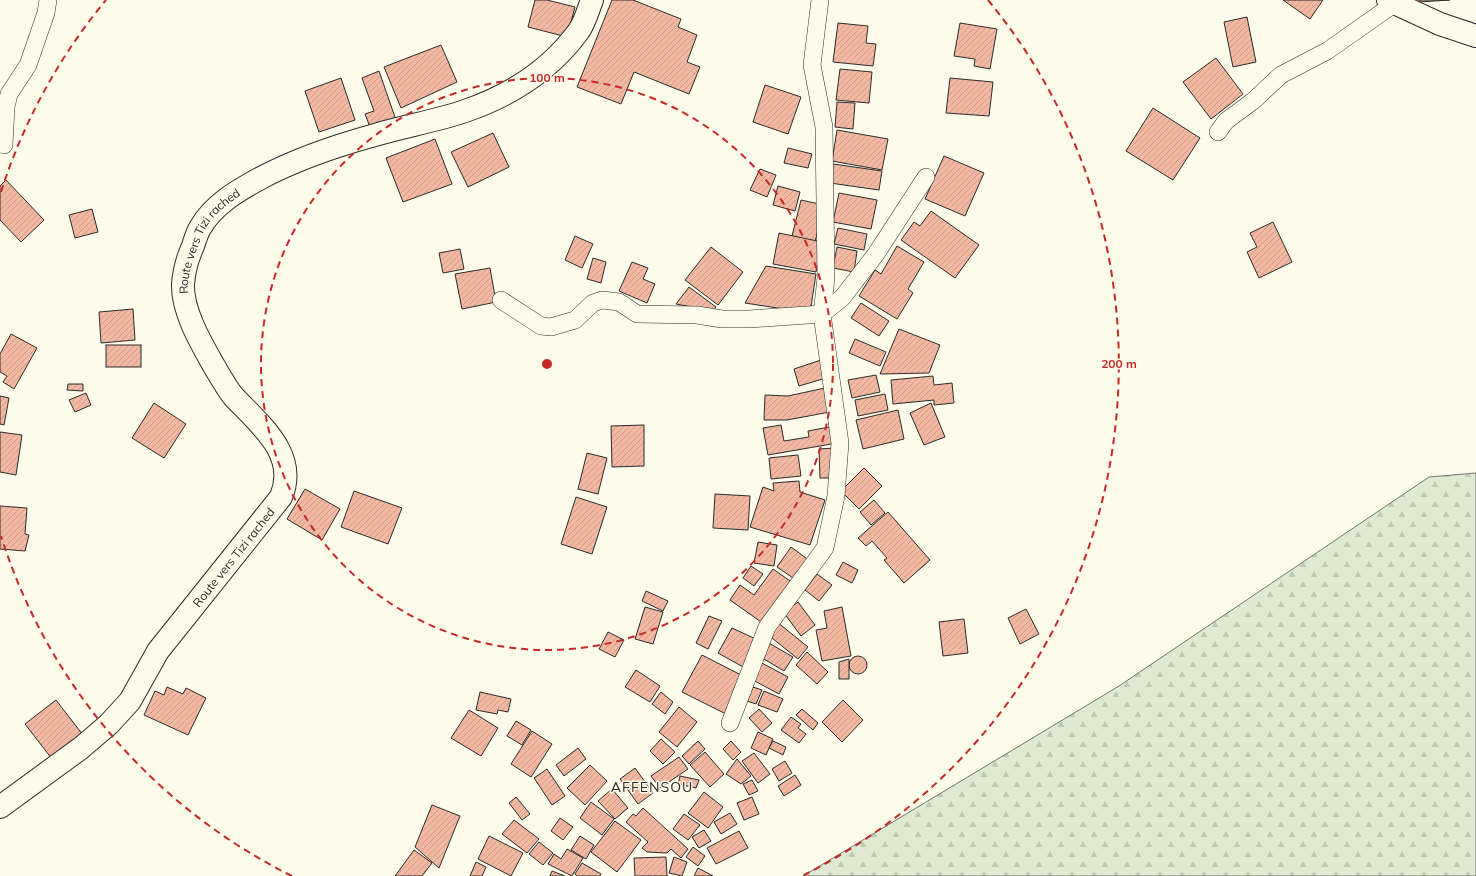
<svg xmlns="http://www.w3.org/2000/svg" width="1476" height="876" font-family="Mulish,sans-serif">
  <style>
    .forest { fill: url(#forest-firs); stroke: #74746e }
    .building { fill: url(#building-hatch); stroke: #2b2b2b }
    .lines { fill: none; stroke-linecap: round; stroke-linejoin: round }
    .minor-casing { stroke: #2b2b2b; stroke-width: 18 }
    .secondary-casing { stroke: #2b2b2b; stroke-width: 24 }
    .primary-casing { stroke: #2b2b2b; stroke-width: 24 }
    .minor { stroke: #fdfbea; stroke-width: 17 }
    .secondary { stroke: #fdfbea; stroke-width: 22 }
    .primary { stroke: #fdfbea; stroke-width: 22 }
    .ring { fill: none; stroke: #c62828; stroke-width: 2; stroke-dasharray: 7 5 }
    .labels { text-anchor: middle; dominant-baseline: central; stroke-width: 3; stroke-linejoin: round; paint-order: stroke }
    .street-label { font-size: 12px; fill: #2b2b2b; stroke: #fdfbea }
    .quarter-label { font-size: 14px; letter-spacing: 1px; fill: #2b2b2b; stroke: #fdfbea }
    .centre { fill: #c62828; stroke: #fdfbea; stroke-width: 2 }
    .ring-label { font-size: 12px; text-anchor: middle; font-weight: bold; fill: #c62828; stroke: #fdfbea; stroke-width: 3; stroke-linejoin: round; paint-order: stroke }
  </style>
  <defs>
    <pattern id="forest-firs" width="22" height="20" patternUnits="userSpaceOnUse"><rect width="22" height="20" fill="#deebd1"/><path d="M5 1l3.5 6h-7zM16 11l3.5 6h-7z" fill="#bfcab4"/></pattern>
    <pattern id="building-hatch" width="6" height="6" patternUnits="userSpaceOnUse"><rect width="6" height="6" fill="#f2b8a0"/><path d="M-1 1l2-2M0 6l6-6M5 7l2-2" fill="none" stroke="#d09e8a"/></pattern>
  </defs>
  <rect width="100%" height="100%" fill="#fdfbea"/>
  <polygon class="forest" points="1476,473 1476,876 803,876 1119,686 1429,477"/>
  <g class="building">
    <polygon points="535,0 547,0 575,7 567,37 528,27"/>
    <polygon points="612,0 633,0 681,19 678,27 697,35 687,62 700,67 689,94 634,72 621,104 577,87"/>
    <polygon points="1283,0 1323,0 1310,19"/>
    <polygon points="1419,0 1450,0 1419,2"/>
    <polygon points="1247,17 1256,62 1233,67 1224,22"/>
    <polygon points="838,23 868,26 866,43 876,44 873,66 833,62"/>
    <polygon points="960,23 997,29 990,69 974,66 975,59 954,56"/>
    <polygon points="441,45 457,82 401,108 384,67"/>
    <polygon points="1216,58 1243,94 1211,119 1183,82"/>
    <polygon points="840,69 872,72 869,103 836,100"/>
    <polygon points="379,71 397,123 372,132 365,114 374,111 362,78"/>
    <polygon points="341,78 355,120 319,132 305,91"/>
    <polygon points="950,78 993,82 989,116 946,113"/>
    <polygon points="765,85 801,97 788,134 753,122"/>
    <polygon points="837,102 855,103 853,129 835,127"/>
    <polygon points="1153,108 1200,138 1173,180 1126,151"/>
    <polygon points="837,130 888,139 882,170 832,161"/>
    <polygon points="493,133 509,167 468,187 451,152"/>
    <polygon points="435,139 452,184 403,202 386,158"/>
    <polygon points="788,148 812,154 808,168 784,163"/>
    <polygon points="944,156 984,173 965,216 925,199"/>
    <polygon points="833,164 882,171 879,190 830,183"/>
    <polygon points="760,169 776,175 767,197 750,190"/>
    <polygon points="6,180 44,220 21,242 0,220 0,186"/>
    <polygon points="778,186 800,192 795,211 773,205"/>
    <polygon points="839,193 877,200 871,229 833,222"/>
    <polygon points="801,200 824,205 815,242 792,236"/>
    <polygon points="92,209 98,232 75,238 69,215"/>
    <polygon points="931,211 979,245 955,278 901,240 914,222 920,226"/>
    <polygon points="1273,222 1292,262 1259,278 1247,252 1257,247 1250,233"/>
    <polygon points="838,228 867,234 864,250 834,244"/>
    <polygon points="779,233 822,242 816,272 773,264"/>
    <polygon points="575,236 593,244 582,268 565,260"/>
    <polygon points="897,246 924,262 908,289 913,293 897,319 859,296 875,270 881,274"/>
    <polygon points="711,247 743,272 718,305 685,280"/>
    <polygon points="837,247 857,251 854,272 833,268"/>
    <polygon points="460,249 464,269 443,273 439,253"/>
    <polygon points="593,258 606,262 601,283 587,279"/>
    <polygon points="632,262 648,268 643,279 655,284 647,303 619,291"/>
    <polygon points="766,266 816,274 810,313 745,303"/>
    <polygon points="490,268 496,302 462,309 455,274"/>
    <polygon points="689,287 716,307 713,311 676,304"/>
    <polygon points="861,303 889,321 879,336 851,318"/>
    <polygon points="133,309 135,340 101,343 99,312"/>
    <polygon points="899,329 940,345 929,373 880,374"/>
    <polygon points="11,334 37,348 14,389 3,382 7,376 0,372 0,354"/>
    <polygon points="855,339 886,352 880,366 849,353"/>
    <rect x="106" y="345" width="35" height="22"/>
    <polygon points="821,360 826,378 799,386 794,369"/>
    <polygon points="876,375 880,392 852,398 848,380"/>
    <polygon points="933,376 934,385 952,383 954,403 934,405 934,400 893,404 891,380"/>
    <polygon points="68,384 83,384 83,391 67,390"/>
    <polygon points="825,388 830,412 787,420 764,420 765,395 788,396"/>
    <polygon points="86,393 91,405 75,412 69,400"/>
    <polygon points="885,394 888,410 858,416 855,400"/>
    <polygon points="0,396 9,398 4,425 0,424"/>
    <polygon points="154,403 186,424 164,458 132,438"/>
    <polygon points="931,403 945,437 924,445 910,413"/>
    <polygon points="898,410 904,439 863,449 856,420"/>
    <polygon points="644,425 644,466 612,467 611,426"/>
    <polygon points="781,425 784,441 809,437 808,431 834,426 837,443 768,455 763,428"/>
    <polygon points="0,432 22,435 16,475 0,472"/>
    <polygon points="834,448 835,478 820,478 819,449"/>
    <polygon points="587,453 607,458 598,494 578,489"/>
    <polygon points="798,455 801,476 771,479 769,458"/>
    <polygon points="864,468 882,486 859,509 841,491"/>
    <polygon points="799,481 800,492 825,500 810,545 750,527 763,487 774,491 773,483"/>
    <polygon points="305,489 340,509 322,540 287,519"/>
    <polygon points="354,491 402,508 388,544 341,527"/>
    <polygon points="715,494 750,496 748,530 713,528"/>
    <polygon points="576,497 607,507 592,554 561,544"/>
    <polygon points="874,500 885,513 871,525 860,512"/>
    <polygon points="0,506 27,508 25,534 29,535 25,551 0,549"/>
    <polygon points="888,512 930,560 904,583 884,560 887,558 872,541 866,546 858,538"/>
    <polygon points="758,542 777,545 774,566 754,563"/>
    <polygon points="791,547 810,561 796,580 777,567"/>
    <polygon points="843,562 858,570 852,583 836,575"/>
    <polygon points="751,566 763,574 754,586 743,578"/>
    <polygon points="773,569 793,583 764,624 730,600 740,585 754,595"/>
    <polygon points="817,574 832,585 819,601 805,590"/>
    <polygon points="646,591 668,601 663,611 642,601"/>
    <polygon points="798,602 815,625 801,636 784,613"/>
    <polygon points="645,607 663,612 653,644 635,639"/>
    <polygon points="842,607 851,656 822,661 816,630 827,628 824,611"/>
    <polygon points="1026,609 1039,634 1020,644 1008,618"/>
    <polygon points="709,616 722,621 708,649 696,643"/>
    <polygon points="964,619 968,653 943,656 939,622"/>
    <polygon points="777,622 808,647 798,659 767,634"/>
    <polygon points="732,628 758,640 745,668 718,653"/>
    <polygon points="608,632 624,640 615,657 599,649"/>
    <polygon points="767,642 793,657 784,671 759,656"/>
    <polygon points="807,652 828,672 817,684 796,665"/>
    <polygon points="702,655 745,677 726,714 682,692"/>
    <circle cx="858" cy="665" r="9"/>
    <polygon points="849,659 849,679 839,679 839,662"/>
    <polygon points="760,662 788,677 779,694 751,679"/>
    <polygon points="636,670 660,686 650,702 625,687"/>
    <polygon points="167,687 183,694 186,688 206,698 188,735 144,715 155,691 164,695"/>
    <polygon points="753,687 762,690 756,704 747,701"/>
    <polygon points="764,691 783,699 777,712 758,705"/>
    <polygon points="480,692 511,699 508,712 498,710 497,714 476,710"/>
    <polygon points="661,692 673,702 665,714 652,704"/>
    <polygon points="56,700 83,735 52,759 25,724"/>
    <polygon points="843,700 863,720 842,742 822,722"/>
    <polygon points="679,707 697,722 677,747 659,732"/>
    <polygon points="759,709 772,723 762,732 749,718"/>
    <polygon points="802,709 818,723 813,730 796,715"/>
    <polygon points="469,710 498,728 481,756 451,738"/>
    <polygon points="791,717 801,724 798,728 806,734 799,743 781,730"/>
    <polygon points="516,721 531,730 522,745 507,736"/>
    <polygon points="532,731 552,744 531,777 511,764"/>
    <polygon points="758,732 773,739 766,755 751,748"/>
    <polygon points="661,739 675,752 663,764 650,751"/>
    <polygon points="698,741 705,749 689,764 682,756"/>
    <polygon points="731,741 741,752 733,760 723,749"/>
    <polygon points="773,741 786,747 783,755 769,748"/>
    <polygon points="578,748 586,759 564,776 556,765"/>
    <polygon points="705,752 724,774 710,787 690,765"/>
    <polygon points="754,753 770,774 758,783 742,761"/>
    <polygon points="679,757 688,769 660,788 651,776"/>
    <polygon points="737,759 751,776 741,784 726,774"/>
    <polygon points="785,761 792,773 779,781 772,769"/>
    <polygon points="590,765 607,781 585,805 567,788"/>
    <polygon points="635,768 653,793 638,804 620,779"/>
    <polygon points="547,769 565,796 552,805 534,778"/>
    <polygon points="795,775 801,785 784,796 778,786"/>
    <polygon points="680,776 699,780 696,788 678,784"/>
    <polygon points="752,780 758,791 749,795 743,784"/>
    <polygon points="612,789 628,808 615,819 598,801"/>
    <polygon points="704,792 723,807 708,828 688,813"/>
    <polygon points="516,797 530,814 522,820 509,803"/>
    <polygon points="752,797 759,814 744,820 737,803"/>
    <polygon points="591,802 614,819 602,835 580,818"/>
    <polygon points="432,805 460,816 439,868 415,847"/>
    <polygon points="643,808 688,849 681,858 671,849 667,853 647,852 642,848 648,842 626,822 633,814 636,816"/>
    <polygon points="730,813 737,824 721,834 714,822"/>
    <polygon points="684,814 700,825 688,840 673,829"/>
    <polygon points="560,818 573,827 563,840 551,831"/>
    <polygon points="514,820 539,839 527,853 502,834"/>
    <polygon points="615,821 641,840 617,872 591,852"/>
    <polygon points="704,830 711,841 699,848 692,837"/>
    <polygon points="739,831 748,848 716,864 707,848"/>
    <polygon points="489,836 523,853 511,876 478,859"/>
    <polygon points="580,836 594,845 586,859 571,850"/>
    <polygon points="539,842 553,853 543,865 529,854"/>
    <polygon points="693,847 705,856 698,866 686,857"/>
    <polygon points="567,849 583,858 572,876 548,864 554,854 561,859"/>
    <polygon points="414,850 432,863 422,876 395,876"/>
    <polygon points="666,857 667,876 635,876 634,858"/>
    <polygon points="674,857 687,862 682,876 669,873"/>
    <polygon points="476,862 486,867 482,876 470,876"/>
    <polygon points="582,863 601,874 600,876 577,876 575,874"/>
    <polygon points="698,868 713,876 694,876"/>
    <polygon points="552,871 565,876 550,876"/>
  </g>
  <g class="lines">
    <g class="minor-casing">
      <g id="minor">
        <polyline points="1218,132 1226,121 1253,101 1281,75 1327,51 1394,4"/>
        <polyline points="4,145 6,107 9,94 28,65 46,13 48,0"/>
        <polyline points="501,300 541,326 551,327 575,320 593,303 602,300 619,302 637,314 697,315 722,319 749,319 822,314 842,298 876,254 926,177"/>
        <polyline points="730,723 767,627 825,548 836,496 840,443 822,314 826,278 824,127 812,65 820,0"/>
      </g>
    </g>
    <g class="secondary-casing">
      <polyline id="secondary" points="1388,0 1440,24 1476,36"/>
    </g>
    <g class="primary-casing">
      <g id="primary">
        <path id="s1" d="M0,807l81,-59 28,-24 21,-23 28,-50 123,-154c18,-43 -22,-73 -48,-101 -7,-9 -13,-20 -19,-30 -13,-23 -32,-55 -31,-82 1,-12 5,-27 10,-38 2,-6 4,-13 7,-18 13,-23 37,-37 59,-49 37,-20 76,-33 116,-44 30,-9 61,-14 90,-24 44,-15 85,-41 113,-79 7,-9 10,-22 14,-32"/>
      </g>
    </g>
    <use href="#minor" class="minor"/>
    <use href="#secondary" class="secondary"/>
    <use href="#primary" class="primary"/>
  </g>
  <g class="ring">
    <circle cx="547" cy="364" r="286"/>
    <path d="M292 876A572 572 0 0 1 1 536M1 192A572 572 0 0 1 106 0M988 0A572 572 0 0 1 802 876"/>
  </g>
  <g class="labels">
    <g class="street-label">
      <text stroke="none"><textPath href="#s1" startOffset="718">Route vers Tizi rached</textPath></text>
      <text stroke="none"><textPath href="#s1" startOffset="346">Route vers Tizi rached</textPath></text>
    </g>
    <g class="quarter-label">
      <text x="652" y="787">AFFENSOU</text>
    </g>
  </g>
  <circle cx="547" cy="364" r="6" class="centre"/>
  <g class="ring-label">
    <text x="547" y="82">100 m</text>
    <text x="1119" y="368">200 m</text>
  </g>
</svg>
